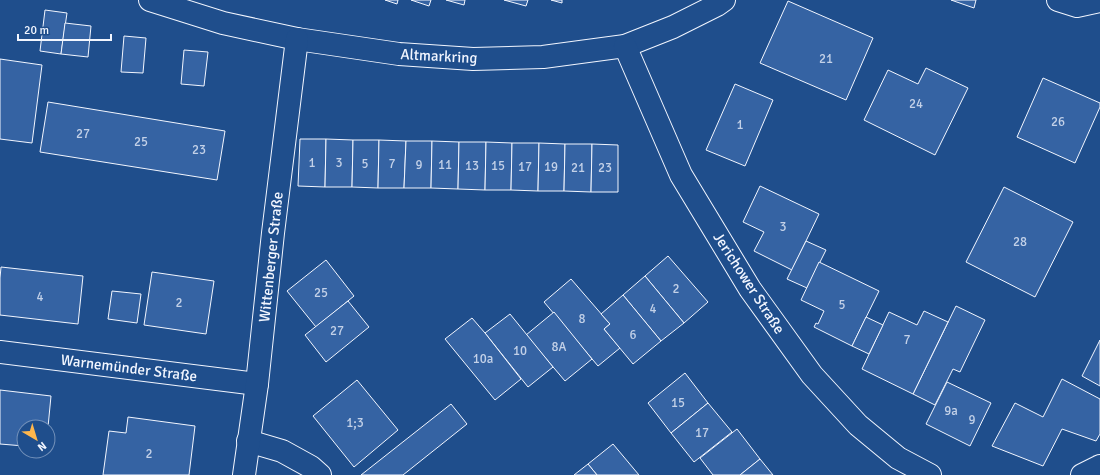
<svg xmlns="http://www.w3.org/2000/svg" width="1100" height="475" font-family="Signika,sans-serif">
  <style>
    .building { fill: #3563a3; stroke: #f2f6ff }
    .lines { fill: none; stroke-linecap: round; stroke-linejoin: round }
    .minor-casing { stroke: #f2f6ff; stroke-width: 24 }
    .minor { stroke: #1f4e8c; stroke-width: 22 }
    .labels { text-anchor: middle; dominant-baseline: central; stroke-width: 3; stroke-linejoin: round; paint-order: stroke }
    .number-label { font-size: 13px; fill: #c3d1e8 }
    .street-label { font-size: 15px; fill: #f2f6ff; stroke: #1f4e8c }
  </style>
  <rect width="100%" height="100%" fill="#1f4e8c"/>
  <g class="building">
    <polygon points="385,0 398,0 397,4"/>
    <polygon points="411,0 431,0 429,6"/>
    <polygon points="446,0 465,0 464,5"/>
    <polygon points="504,0 528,0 526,6"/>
    <polygon points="551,0 562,0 562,3"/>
    <polygon points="951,0 976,0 974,8"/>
    <polygon points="788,1 873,38 846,100 760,63"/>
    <polygon points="45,10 67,13 61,54 40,51"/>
    <polygon points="65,23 91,26 88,57 61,54"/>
    <polygon points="124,36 146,38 143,73 121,72"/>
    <polygon points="184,50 208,52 204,86 181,84"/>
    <polygon points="0,59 42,65 32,143 0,139"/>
    <polygon points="926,68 968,88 935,155 864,120 888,70 918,84"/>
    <polygon points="1043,78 1100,103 1100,107 1075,163 1017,137"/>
    <polygon points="735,84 773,100 745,166 706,150"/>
    <polygon points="48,102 225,131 217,180 40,152"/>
    <polygon points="300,139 326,139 325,187 298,186"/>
    <polygon points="326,139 353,140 352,187 325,187"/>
    <polygon points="353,140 379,140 378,188 352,187"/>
    <polygon points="379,140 406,141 404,188 378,188"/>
    <polygon points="406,141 432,141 431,188 404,188"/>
    <polygon points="432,141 459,142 458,189 431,188"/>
    <polygon points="459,142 486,142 485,190 458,189"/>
    <polygon points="486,142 512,143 511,190 485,190"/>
    <polygon points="512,143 539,143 538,191 511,190"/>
    <polygon points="539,143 565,144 564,191 538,191"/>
    <polygon points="565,144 592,144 591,192 564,191"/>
    <polygon points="592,144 618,145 618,192 591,192"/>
    <polygon points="760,186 819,214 792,270 754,251 764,232 743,222"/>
    <polygon points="1004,187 1073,222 1035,297 966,262"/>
    <polygon points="806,241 826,250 807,288 787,279"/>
    <polygon points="668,256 708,302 684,323 645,276"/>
    <polygon points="326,260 354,296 316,327 287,291"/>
    <polygon points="819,262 879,291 852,346 814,327 816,323 818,324 824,311 801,300"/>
    <polygon points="1,267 83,276 78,324 0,315 0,278"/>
    <polygon points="152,272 214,281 206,334 144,325"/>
    <polygon points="645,276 684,323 661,341 623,295"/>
    <polygon points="571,279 610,324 604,329 620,348 598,366 544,302"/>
    <polygon points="112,291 141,294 137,323 108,319"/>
    <polygon points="623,295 661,341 633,364 604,329 610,324 601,314"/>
    <polygon points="348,301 369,327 326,362 305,335"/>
    <polygon points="956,306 985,320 960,372 953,369 935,405 913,394"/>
    <polygon points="924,311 948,322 913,394 862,369 889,312 917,325"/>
    <polygon points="554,312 592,359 565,381 526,335"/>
    <polygon points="510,314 553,367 528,387 485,333"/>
    <polygon points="866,317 883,325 869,354 852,346"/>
    <polygon points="472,318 485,333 521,379 495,400 445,339"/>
    <polygon points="1100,340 1100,386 1082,376"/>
    <polygon points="685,373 708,403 671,433 648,403"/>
    <polygon points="1062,379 1100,399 1100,434 1096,441 1062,429 1043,466 992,446 1015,403 1043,417"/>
    <polygon points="357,380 398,430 354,467 313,416"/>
    <polygon points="947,382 991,403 970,446 926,424"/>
    <polygon points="0,390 51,396 48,427 24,427 24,446 0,444"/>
    <polygon points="708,403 732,432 694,462 671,433"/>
    <polygon points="451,404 467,424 403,475 361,475"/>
    <polygon points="128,417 195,426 189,475 103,475 109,431 126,433"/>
    <polygon points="737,429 760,459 740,475 713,475 700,458"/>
    <polygon points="613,444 639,475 597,475 588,464"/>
    <polygon points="760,459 773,475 740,475"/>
    <polygon points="588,464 597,475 574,475"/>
  </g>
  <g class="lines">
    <g class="minor-casing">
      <g id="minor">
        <polyline points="150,0 223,23 297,39 399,54 473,59 543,57 625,46 673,27 717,5 724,0"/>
        <polyline points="1058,0 1077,6 1100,1"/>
        <polyline points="625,46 681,175 750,289 812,375 858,425 898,458 930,475"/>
        <polyline points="0,352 257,384"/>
        <polyline points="248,441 282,451 311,467 320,475"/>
        <polyline points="244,475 257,384 273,233 297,39"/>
        <polyline points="1082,475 1100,466"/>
      </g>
    </g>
    <use href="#minor" class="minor"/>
  </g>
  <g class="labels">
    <g class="number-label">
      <text x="826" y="59">21</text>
      <text x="916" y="104">24</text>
      <text x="1058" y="122">26</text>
      <text x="740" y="125">1</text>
      <text x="83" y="134">27</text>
      <text x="141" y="142">25</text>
      <text x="199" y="150">23</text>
      <text x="312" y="163">1</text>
      <text x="339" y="163">3</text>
      <text x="365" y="164">5</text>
      <text x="392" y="164">7</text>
      <text x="419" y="165">9</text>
      <text x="445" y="165">11</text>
      <text x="472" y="166">13</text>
      <text x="498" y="166">15</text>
      <text x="525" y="167">17</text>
      <text x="551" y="167">19</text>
      <text x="578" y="168">21</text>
      <text x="605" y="168">23</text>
      <text x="783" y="227">3</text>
      <text x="1020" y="242">28</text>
      <text x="676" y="289">2</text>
      <text x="321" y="293">25</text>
      <text x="40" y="297">4</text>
      <text x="179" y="303">2</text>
      <text x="842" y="305">5</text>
      <text x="653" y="309">4</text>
      <text x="582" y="319">8</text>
      <text x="337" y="331">27</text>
      <text x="633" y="335">6</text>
      <text x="907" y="340">7</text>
      <text x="559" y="347">8A</text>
      <text x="520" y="351">10</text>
      <text x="483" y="359">10a</text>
      <text x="678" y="403">15</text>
      <text x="951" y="411">9a</text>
      <text x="972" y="420">9</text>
      <text x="355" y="423">1;3</text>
      <text x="702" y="433">17</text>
      <text x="149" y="454">2</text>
    </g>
    <g class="street-label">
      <text transform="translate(439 56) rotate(3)">Altmarkring</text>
      <text transform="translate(271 257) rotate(-84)">Wittenberger Straße</text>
      <text transform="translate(749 283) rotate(57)">Jerichower Straße</text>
      <text transform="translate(129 368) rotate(7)">Warnemünder Straße</text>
    </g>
  </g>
  <g transform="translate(36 439) rotate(142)"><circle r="19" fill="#1f4e8c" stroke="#7391ba"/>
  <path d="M0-3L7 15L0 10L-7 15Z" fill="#ffb74d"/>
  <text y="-6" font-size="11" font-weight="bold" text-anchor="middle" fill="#f2f6ff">N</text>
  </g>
  <path d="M18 34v6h93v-6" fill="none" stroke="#f2f6ff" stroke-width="2"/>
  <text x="24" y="34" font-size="12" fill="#f2f6ff" stroke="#1f4e8c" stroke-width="3" paint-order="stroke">20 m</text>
</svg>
